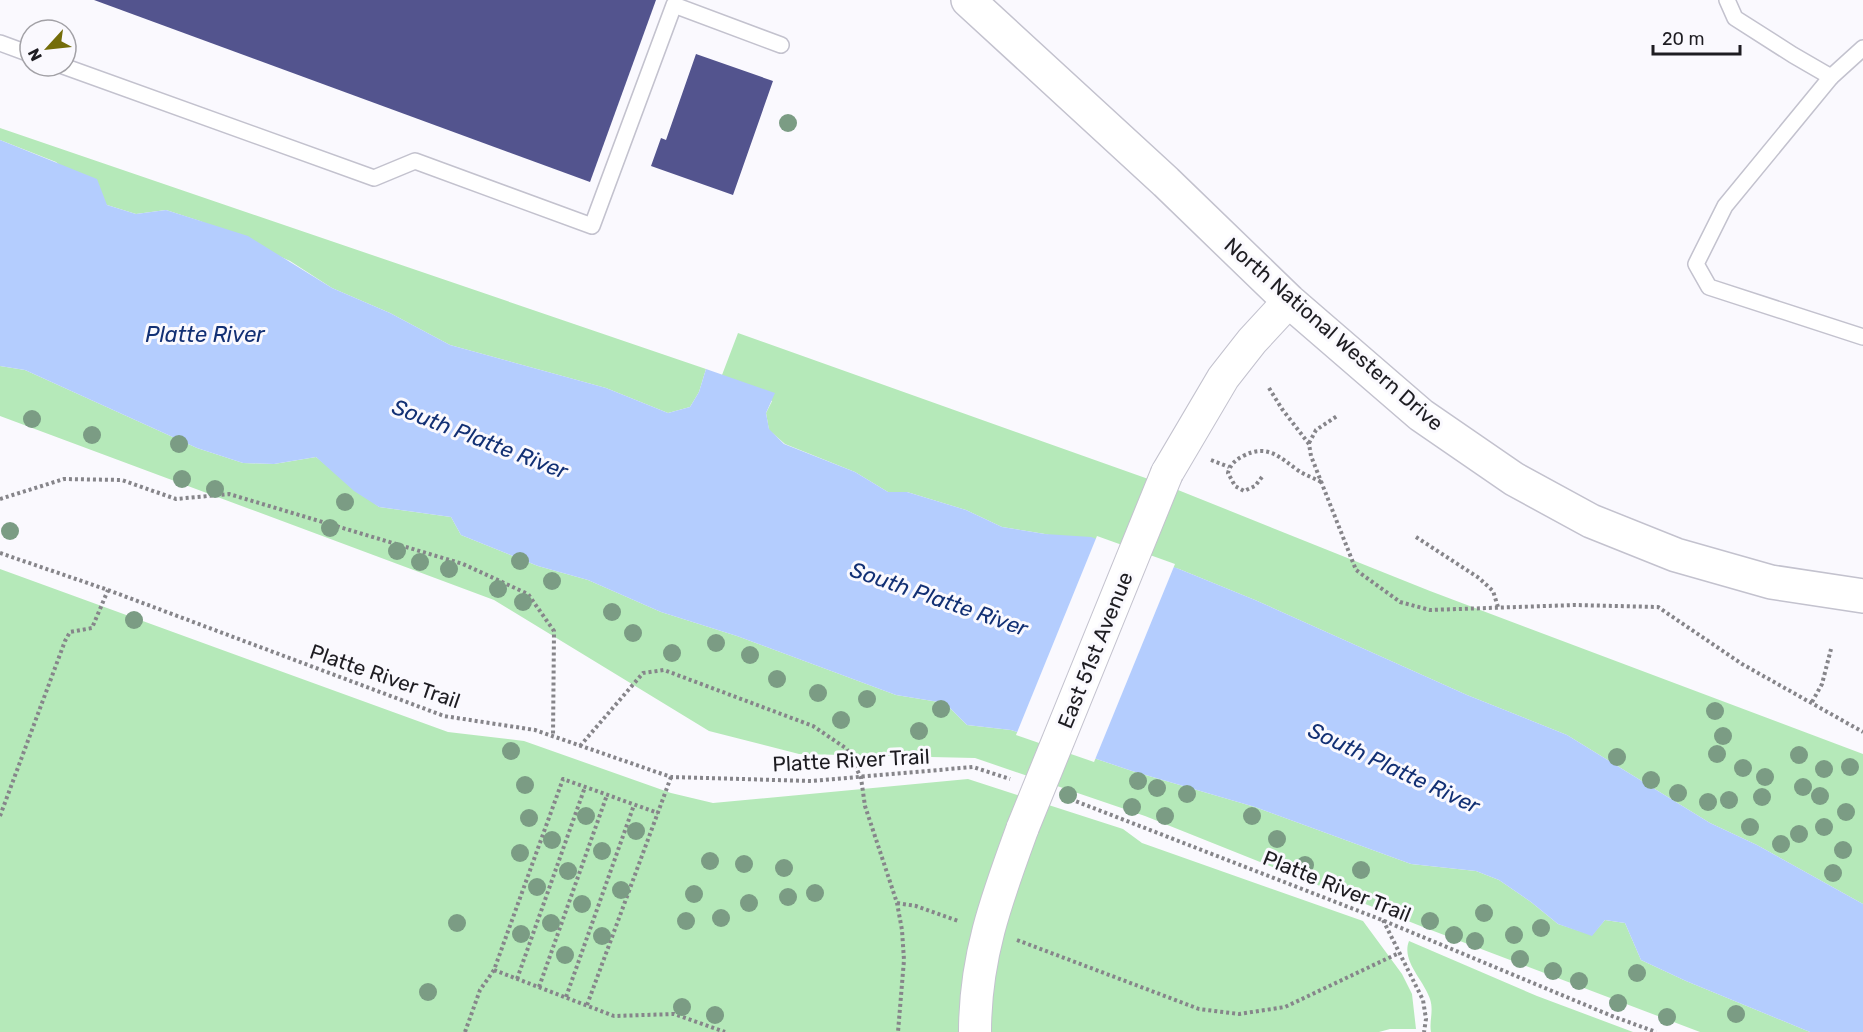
<svg xmlns="http://www.w3.org/2000/svg" width="1863" height="1032" font-family="Rubik,sans-serif">
  <style>
    .green { fill: #b5e9b9 }
    .water { fill: #b4cdfe }
    .pier { fill: #faf9fe }
    .building { fill: #53548e }
    .lines { fill: none; stroke-linecap: round; stroke-linejoin: round }
    .lane-casing { stroke: #c3c2ce; stroke-width: 18 }
    .street-casing { stroke: #c3c2ce; stroke-width: 34 }
    .secondary-casing { stroke: #c3c2ce; stroke-width: 36 }
    .path { stroke: #86858a; stroke-width: 4; stroke-dasharray: 3 3; stroke-linecap: butt }
    .lane { stroke: #fff; stroke-width: 15 }
    .street { stroke: #fff; stroke-width: 32 }
    .secondary { stroke: #fff; stroke-width: 33 }
    .street-bridge-casing { stroke: #c3c2ce; stroke-width: 34; stroke-linecap: butt }
    .street-bridge { stroke: #fff; stroke-width: 32 }
    .tree { fill: #7b9c84 }
    .labels { text-anchor: middle; dominant-baseline: central; stroke-width: 6; stroke-linejoin: round; paint-order: stroke }
    .street-label { font-size: 21px; fill: #1e1d22; stroke: #faf9fe }
    .water-label { font-size: 22px; font-style: italic; fill: #123074; stroke: #faf9fe }
  </style>
  <rect width="100%" height="100%" fill="#faf9fe"/>
  <g class="green">
    <polygon points="0,128 706,369 699,392 690,407 668,413 606,388 450,345 390,313 332,288 290,261 200,221 166,210 136,214 107,205 56,162 0,140"/>
    <polygon points="738,333 1168,486 1430,591 1863,754 1863,904 1757,845 1710,823 1567,735 1467,695 1255,600 1179,569 1045,534 1002,527 966,510 907,492 888,492 855,472 785,444 769,430 766,413 772,401 722,375"/>
    <polygon points="0,366 25,370 197,448 243,463 274,464 316,457 379,507 451,517 461,535 538,566 588,580 661,612 737,636 896,695 945,703 967,725 1011,730 1132,771 1255,807 1411,864 1476,871 1499,880 1531,902 1558,924 1592,935 1605,920 1625,923 1641,960 1686,981 1810,1032 1700,1032 1423,927 1145,816 975,758 799,754 709,731 494,600 0,416"/>
    <polygon points="0,569 448,732 524,741 671,793 713,803 968,779 1123,829 1142,843 1363,921 1402,974 1412,994 1416,1029 1390,1029 1379,1032 0,1032"/>
    <path d="M1409,941l128,55 96,36h-202c-2,-11 3,-21 -1,-33 -6,-19 -29,-38 -21,-58z"/>
  </g>
  <polygon class="water" points="0,140 97,179 107,205 136,214 166,210 248,236 332,288 390,313 450,345 606,388 668,413 690,407 699,392 706,369 775,393 766,413 769,429 784,444 855,472 888,492 907,492 966,510 1002,527 1045,534 1091,537 1179,569 1255,600 1467,695 1567,735 1710,823 1757,845 1863,904 1863,1032 1810,1032 1686,981 1641,960 1625,923 1605,920 1592,936 1558,924 1531,902 1499,880 1476,871 1411,864 1255,807 1132,771 1011,730 967,725 945,703 896,695 737,636 661,612 588,580 538,566 461,535 451,517 379,507 354,491 316,457 274,464 243,463 197,448 25,370 0,366"/>
  <polygon class="pier" points="1097,536 1175,564 1094,762 1016,735"/>
  <g class="building">
    <polygon points="94,0 656,0 590,182"/>
    <polygon points="696,54 773,81 733,195 651,166 661,138 666,140"/>
  </g>
  <g class="lines">
    <g class="lane-casing">
      <g id="lane">
        <polyline points="1727,0 1735,18 1793,55 1831,77 1863,48"/>
        <polyline points="0,43 30,54"/>
        <polyline points="63,66 374,178 415,161 592,226 674,5 781,45"/>
        <polyline points="1831,77 1725,206 1696,264 1709,287 1863,337"/>
      </g>
    </g>
    <g class="street-casing">
      <g id="street">
        <polyline points="1167,473 1223,378 1252,341 1289,301"/>
        <path d="M975,1032c0,-76 22,-134 48,-205"/>
      </g>
    </g>
    <g class="secondary-casing">
      <polyline id="secondary" points="968,0 1166,182 1289,301 1421,415 1514,479 1591,521 1676,555 1771,582 1863,596"/>
    </g>
    <g class="path">
      <polyline points="1269,388 1282,409 1309,444 1311,456 1356,570 1400,602 1430,610 1575,605 1658,607 1742,664 1863,732"/>
      <polyline points="1309,443 1316,430 1337,416"/>
      <polyline points="1211,460 1229,467"/>
      <path d="M1262,477l-7,9 -11,5 -9,-5 -7,-13c2,-8 7,-13 15,-17 25,-13 37,2 56,15 6,4 15,7 22,11"/>
      <polyline points="0,499 64,479 122,480 176,499 229,494 463,564 528,594 554,631 553,736"/>
      <polyline points="1416,537 1479,578 1493,591 1498,607"/>
      <polyline points="0,553 108,590 444,716 535,730 671,777 811,781 973,767 1010,779"/>
      <polyline points="1812,702 1822,684 1831,649"/>
      <polyline points="580,746 643,673 664,670 813,726 847,749 861,778 865,806 897,903 902,930 904,960 898,1032"/>
      <polyline points="1065,797 1382,920 1612,1016 1656,1032"/>
      <polyline points="0,816 65,641 70,632 92,628 108,590"/>
      <polyline points="897,903 916,906 958,921"/>
      <polyline points="1383,920 1423,1000 1426,1019 1424,1032"/>
      <polyline points="1017,940 1199,1009 1239,1014 1285,1007 1399,953"/>
      <polyline points="494,970 614,1016 674,1014 725,1032"/>
      <polyline points="517,979 585,787"/>
      <polyline points="539,987 607,795"/>
      <polyline points="566,997 634,805"/>
      <polyline points="587,1005 671,777"/>
      <polyline points="465,1032 480,990 494,970 563,779 658,813"/>
    </g>
    <use href="#lane" class="lane"/>
    <use href="#street" class="street"/>
    <use href="#secondary" class="secondary"/>
    <g class="street-bridge-casing">
      <polyline id="street-bridge" points="1023,827 1167,473"/>
    </g>
    <use href="#street-bridge" class="street-bridge"/>
  </g>
  <g class="tree">
    <circle cx="788" cy="123" r="9"/>
    <circle cx="32" cy="419" r="9"/>
    <circle cx="92" cy="435" r="9"/>
    <circle cx="179" cy="444" r="9"/>
    <circle cx="182" cy="479" r="9"/>
    <circle cx="215" cy="489" r="9"/>
    <circle cx="345" cy="502" r="9"/>
    <circle cx="330" cy="528" r="9"/>
    <circle cx="10" cy="531" r="9"/>
    <circle cx="397" cy="551" r="9"/>
    <circle cx="520" cy="561" r="9"/>
    <circle cx="420" cy="562" r="9"/>
    <circle cx="449" cy="569" r="9"/>
    <circle cx="552" cy="581" r="9"/>
    <circle cx="498" cy="589" r="9"/>
    <circle cx="523" cy="602" r="9"/>
    <circle cx="612" cy="612" r="9"/>
    <circle cx="134" cy="620" r="9"/>
    <circle cx="633" cy="633" r="9"/>
    <circle cx="716" cy="643" r="9"/>
    <circle cx="672" cy="653" r="9"/>
    <circle cx="750" cy="655" r="9"/>
    <circle cx="777" cy="679" r="9"/>
    <circle cx="818" cy="693" r="9"/>
    <circle cx="867" cy="699" r="9"/>
    <circle cx="941" cy="709" r="9"/>
    <circle cx="1715" cy="711" r="9"/>
    <circle cx="841" cy="720" r="9"/>
    <circle cx="919" cy="731" r="9"/>
    <circle cx="1723" cy="736" r="9"/>
    <circle cx="511" cy="751" r="9"/>
    <circle cx="1717" cy="754" r="9"/>
    <circle cx="1799" cy="755" r="9"/>
    <circle cx="1617" cy="757" r="9"/>
    <circle cx="1850" cy="767" r="9"/>
    <circle cx="1743" cy="768" r="9"/>
    <circle cx="1824" cy="769" r="9"/>
    <circle cx="1765" cy="777" r="9"/>
    <circle cx="1651" cy="780" r="9"/>
    <circle cx="1138" cy="781" r="9"/>
    <circle cx="525" cy="785" r="9"/>
    <circle cx="1803" cy="787" r="9"/>
    <circle cx="1157" cy="788" r="9"/>
    <circle cx="1678" cy="793" r="9"/>
    <circle cx="1187" cy="794" r="9"/>
    <circle cx="1068" cy="795" r="9"/>
    <circle cx="1820" cy="796" r="9"/>
    <circle cx="1762" cy="797" r="9"/>
    <circle cx="1729" cy="800" r="9"/>
    <circle cx="1708" cy="802" r="9"/>
    <circle cx="1132" cy="807" r="9"/>
    <circle cx="1846" cy="812" r="9"/>
    <circle cx="586" cy="816" r="9"/>
    <circle cx="1165" cy="816" r="9"/>
    <circle cx="1252" cy="816" r="9"/>
    <circle cx="529" cy="818" r="9"/>
    <circle cx="1750" cy="827" r="9"/>
    <circle cx="1824" cy="827" r="9"/>
    <circle cx="636" cy="831" r="9"/>
    <circle cx="1799" cy="834" r="9"/>
    <circle cx="1277" cy="839" r="9"/>
    <circle cx="552" cy="840" r="9"/>
    <circle cx="1781" cy="844" r="9"/>
    <circle cx="1843" cy="850" r="9"/>
    <circle cx="602" cy="851" r="9"/>
    <circle cx="520" cy="853" r="9"/>
    <circle cx="710" cy="861" r="9"/>
    <circle cx="744" cy="864" r="9"/>
    <circle cx="1305" cy="865" r="9"/>
    <circle cx="784" cy="868" r="9"/>
    <circle cx="1361" cy="870" r="9"/>
    <circle cx="568" cy="871" r="9"/>
    <circle cx="1833" cy="873" r="9"/>
    <circle cx="537" cy="887" r="9"/>
    <circle cx="621" cy="890" r="9"/>
    <circle cx="815" cy="893" r="9"/>
    <circle cx="694" cy="894" r="9"/>
    <circle cx="788" cy="897" r="9"/>
    <circle cx="749" cy="903" r="9"/>
    <circle cx="582" cy="904" r="9"/>
    <circle cx="1484" cy="913" r="9"/>
    <circle cx="721" cy="918" r="9"/>
    <circle cx="686" cy="921" r="9"/>
    <circle cx="1430" cy="921" r="9"/>
    <circle cx="457" cy="923" r="9"/>
    <circle cx="551" cy="923" r="9"/>
    <circle cx="1541" cy="928" r="9"/>
    <circle cx="521" cy="934" r="9"/>
    <circle cx="1454" cy="935" r="9"/>
    <circle cx="1514" cy="935" r="9"/>
    <circle cx="602" cy="936" r="9"/>
    <circle cx="1475" cy="941" r="9"/>
    <circle cx="565" cy="955" r="9"/>
    <circle cx="1520" cy="959" r="9"/>
    <circle cx="1553" cy="971" r="9"/>
    <circle cx="1637" cy="973" r="9"/>
    <circle cx="1579" cy="981" r="9"/>
    <circle cx="428" cy="992" r="9"/>
    <circle cx="1618" cy="1003" r="9"/>
    <circle cx="682" cy="1007" r="9"/>
    <circle cx="1736" cy="1014" r="9"/>
    <circle cx="715" cy="1015" r="9"/>
    <circle cx="1667" cy="1017" r="9"/>
  </g>
  <g class="labels">
    <g class="street-label">
      <text transform="translate(1334 334) rotate(41)">North National Western Drive</text>
      <text transform="translate(1095 650) rotate(-68)">East 51st Avenue</text>
      <text transform="translate(385 676) rotate(19)">Platte River Trail</text>
      <text transform="translate(851 760) rotate(-3)">Platte River Trail</text>
      <text transform="translate(1337 886) rotate(22)">Platte River Trail</text>
    </g>
    <g class="water-label">
      <text x="205" y="334">Platte River</text>
      <text transform="translate(480 439) rotate(21)">South Platte River</text>
      <text transform="translate(939 599) rotate(19)">South Platte River</text>
      <text transform="translate(1394 768) rotate(25)">South Platte River</text>
    </g>
  </g>
  <g transform="translate(48 48) rotate(243)"><circle r="28" fill="#faf9fe" stroke="#a2a1a6" stroke-width="1.5"/>
  <path d="M0-4.5L10 22L0 15L-10 22Z" fill="#746d09"/>
  <text y="-9" font-size="16" font-weight="bold" text-anchor="middle" fill="#1e1d22">N</text>
  </g>
  <path d="M1653 45v9h87v-9" fill="none" stroke="#1e1d22" stroke-width="3"/>
  <text x="1662" y="45" font-size="18" fill="#1e1d22" stroke="#faf9fe" stroke-width="4.5" paint-order="stroke">20 m</text>
</svg>
